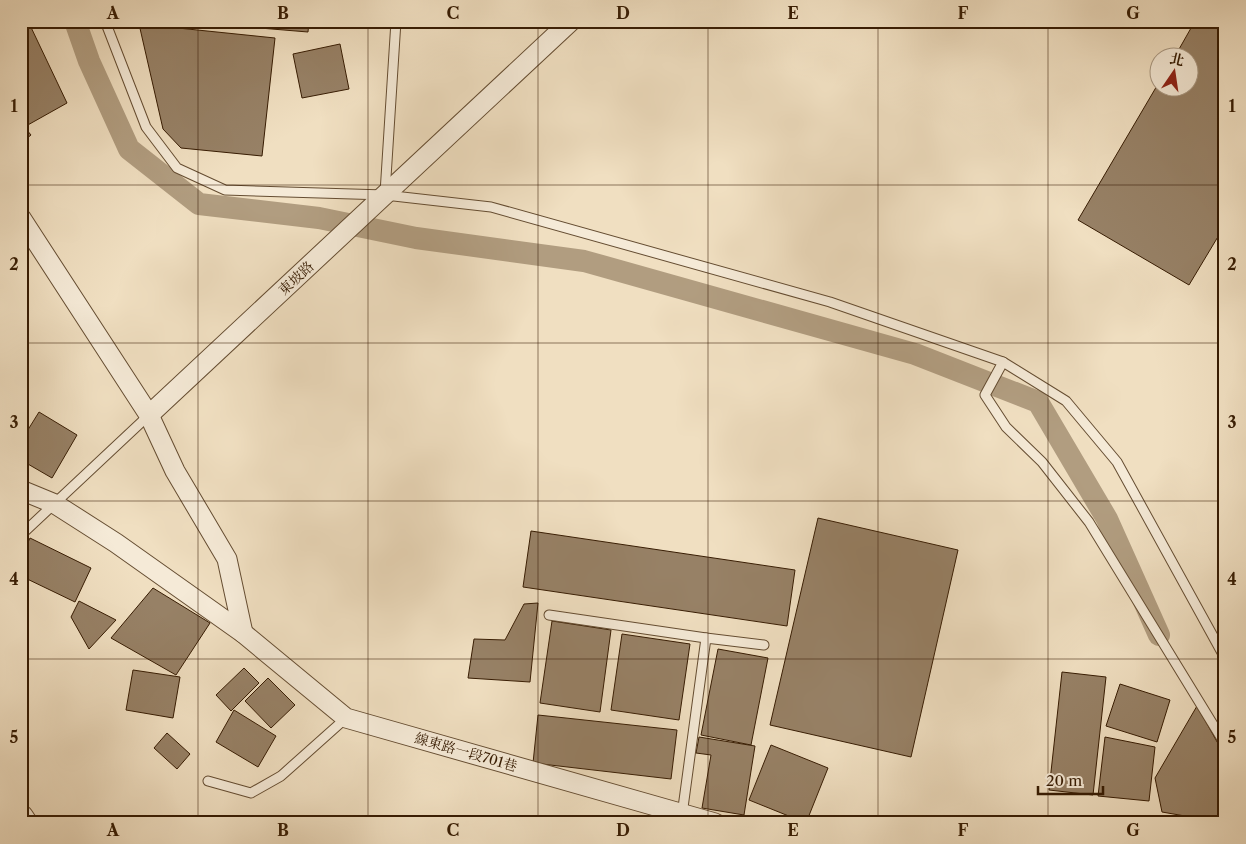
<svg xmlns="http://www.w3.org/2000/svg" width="1246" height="844" font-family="'Libre Caslon Text','Noto Serif TC',serif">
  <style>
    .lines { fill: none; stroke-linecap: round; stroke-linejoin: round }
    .canal { stroke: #b19d80; stroke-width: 22 }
    .building { fill: #978166; stroke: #371c03 }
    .service-casing { stroke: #654d32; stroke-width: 11 }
    .minor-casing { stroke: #654d32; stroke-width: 21 }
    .tertiary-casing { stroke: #654d32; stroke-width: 26 }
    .service { stroke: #f5ead7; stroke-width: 9 }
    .minor { stroke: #f5ead7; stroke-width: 19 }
    .tertiary { stroke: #f5ead7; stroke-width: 24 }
    .grid { fill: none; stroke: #371c03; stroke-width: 1; stroke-opacity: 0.55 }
    .labels { text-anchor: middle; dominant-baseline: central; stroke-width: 4; stroke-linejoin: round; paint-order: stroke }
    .street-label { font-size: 14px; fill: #371c03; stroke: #f5ead7 }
    .neatline { fill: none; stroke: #371c03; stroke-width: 2 }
    .grid-label { font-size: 16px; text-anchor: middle; font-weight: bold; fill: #371c03 }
  </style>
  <rect width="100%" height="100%" fill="#f0dfc1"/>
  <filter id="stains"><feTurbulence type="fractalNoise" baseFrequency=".004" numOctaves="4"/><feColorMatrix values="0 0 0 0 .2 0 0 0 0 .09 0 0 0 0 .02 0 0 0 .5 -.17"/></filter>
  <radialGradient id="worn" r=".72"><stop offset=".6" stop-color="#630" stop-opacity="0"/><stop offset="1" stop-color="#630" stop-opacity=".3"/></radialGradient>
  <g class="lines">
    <polyline class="canal" points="75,21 89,61 129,149 199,204 319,218 416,238 584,261 915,354 1038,402 1107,519 1159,635"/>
  </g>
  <g class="building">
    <polygon points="21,21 28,21 67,103 26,126 21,119"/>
    <polygon points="175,21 309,21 308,32"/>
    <polygon points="1195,21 1225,21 1225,225 1189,285 1078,220 1158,84 1158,88 1188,88 1188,58 1174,58"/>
    <polygon points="139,24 275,38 262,156 181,148 163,129"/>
    <polygon points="340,44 349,89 302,98 293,54"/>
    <polygon points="21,123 31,135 21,143"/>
    <polygon points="39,412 77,435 52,478 21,460 21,441"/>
    <polygon points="818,518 958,550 911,757 770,725"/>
    <polygon points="531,531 795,570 787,626 523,587"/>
    <polygon points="30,538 91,568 75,602 21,576 21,557"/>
    <polygon points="153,588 210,623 176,675 111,638"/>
    <polygon points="79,601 116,620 89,649 71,617"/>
    <polygon points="538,603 530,682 468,678 474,639 505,640 524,604"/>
    <polygon points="552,621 611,630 600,712 540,703"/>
    <polygon points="622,634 690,644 679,720 611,710"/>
    <polygon points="718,649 768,658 751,745 701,735"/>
    <polygon points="244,668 259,683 231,711 216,695"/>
    <polygon points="133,670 180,677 173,718 126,710"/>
    <polygon points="1062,672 1106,677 1093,795 1049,790"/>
    <polygon points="268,678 295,705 271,728 245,701"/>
    <polygon points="1120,684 1170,700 1157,742 1106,726"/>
    <polygon points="1197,706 1225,756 1225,823 1162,812 1155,778"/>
    <polygon points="234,710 276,736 258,767 216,742"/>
    <polygon points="538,715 677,730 671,779 533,763"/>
    <polygon points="167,733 190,754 177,769 154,748"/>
    <polygon points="699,737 755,746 744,815 702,808 711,755 696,753"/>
    <polygon points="1105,737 1155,747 1149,801 1098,796"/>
    <polygon points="771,745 828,768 806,823 749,800"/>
  </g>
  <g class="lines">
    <g class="service-casing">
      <g id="service">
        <polyline points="105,21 146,127 177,168 225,190 385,195 491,207 830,302 1003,362 1066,401 1117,462 1225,658"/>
        <polyline points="385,193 396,21"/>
        <polyline points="1003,362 985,395 1006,427 1042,462 1089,522 1225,744"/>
        <polyline points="21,535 149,415"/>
        <polyline points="549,615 706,638"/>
        <polyline points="208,781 251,793 281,776 346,718"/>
        <polyline points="682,815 706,638 764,645"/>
      </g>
    </g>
    <g class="minor-casing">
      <g id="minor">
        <polyline points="21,218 149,415 175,471 227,559 243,633"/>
        <polyline points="149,415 571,21"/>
        <polyline points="21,490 55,504 116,543 243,633 346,718 715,823"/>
      </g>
    </g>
    <g class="tertiary-casing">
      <polyline id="tertiary" points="21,817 25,823"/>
    </g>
    <use href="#service" class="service"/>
    <use href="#minor" class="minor"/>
    <use href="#tertiary" class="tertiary"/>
  </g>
  <path class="grid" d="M198,21v802M368,21v802M538,21v802M708,21v802M878,21v802M1048,21v802M21,185h1204M21,343h1204M21,501h1204M21,659h1204"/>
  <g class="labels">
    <g class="street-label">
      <text transform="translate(296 278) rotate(-43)">東坡路</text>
      <text transform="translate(466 752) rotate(16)">線東路一段701巷</text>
    </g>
  </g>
  <rect width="1246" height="844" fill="none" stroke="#f0dfc1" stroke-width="55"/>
  <g transform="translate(1174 72) rotate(13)"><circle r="24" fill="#f5ead7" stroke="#a99882"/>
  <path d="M0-4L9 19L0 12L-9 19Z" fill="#8f2418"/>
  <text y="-8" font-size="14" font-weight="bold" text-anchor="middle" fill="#371c03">北</text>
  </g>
  <path d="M1038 786v8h65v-8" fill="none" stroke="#371c03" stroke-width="2.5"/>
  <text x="1046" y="786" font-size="15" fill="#371c03" stroke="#f5ead7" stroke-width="4" paint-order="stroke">20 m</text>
  <rect x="28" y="28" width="1190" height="788" class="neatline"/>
  <g class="grid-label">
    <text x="113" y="19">A</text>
    <text x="283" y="19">B</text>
    <text x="453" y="19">C</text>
    <text x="623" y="19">D</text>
    <text x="793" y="19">E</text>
    <text x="963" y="19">F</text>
    <text x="1133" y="19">G</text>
    <text x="14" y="112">1</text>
    <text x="1232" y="112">1</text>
    <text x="14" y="270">2</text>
    <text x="1232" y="270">2</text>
    <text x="14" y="428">3</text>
    <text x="1232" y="428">3</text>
    <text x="14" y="585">4</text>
    <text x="1232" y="585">4</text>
    <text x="14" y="743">5</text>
    <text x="1232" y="743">5</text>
    <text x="113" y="836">A</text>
    <text x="283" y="836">B</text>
    <text x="453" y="836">C</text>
    <text x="623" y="836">D</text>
    <text x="793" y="836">E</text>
    <text x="963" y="836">F</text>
    <text x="1133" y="836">G</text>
  </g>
  <rect width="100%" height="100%" filter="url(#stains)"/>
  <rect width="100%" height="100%" fill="url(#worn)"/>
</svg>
